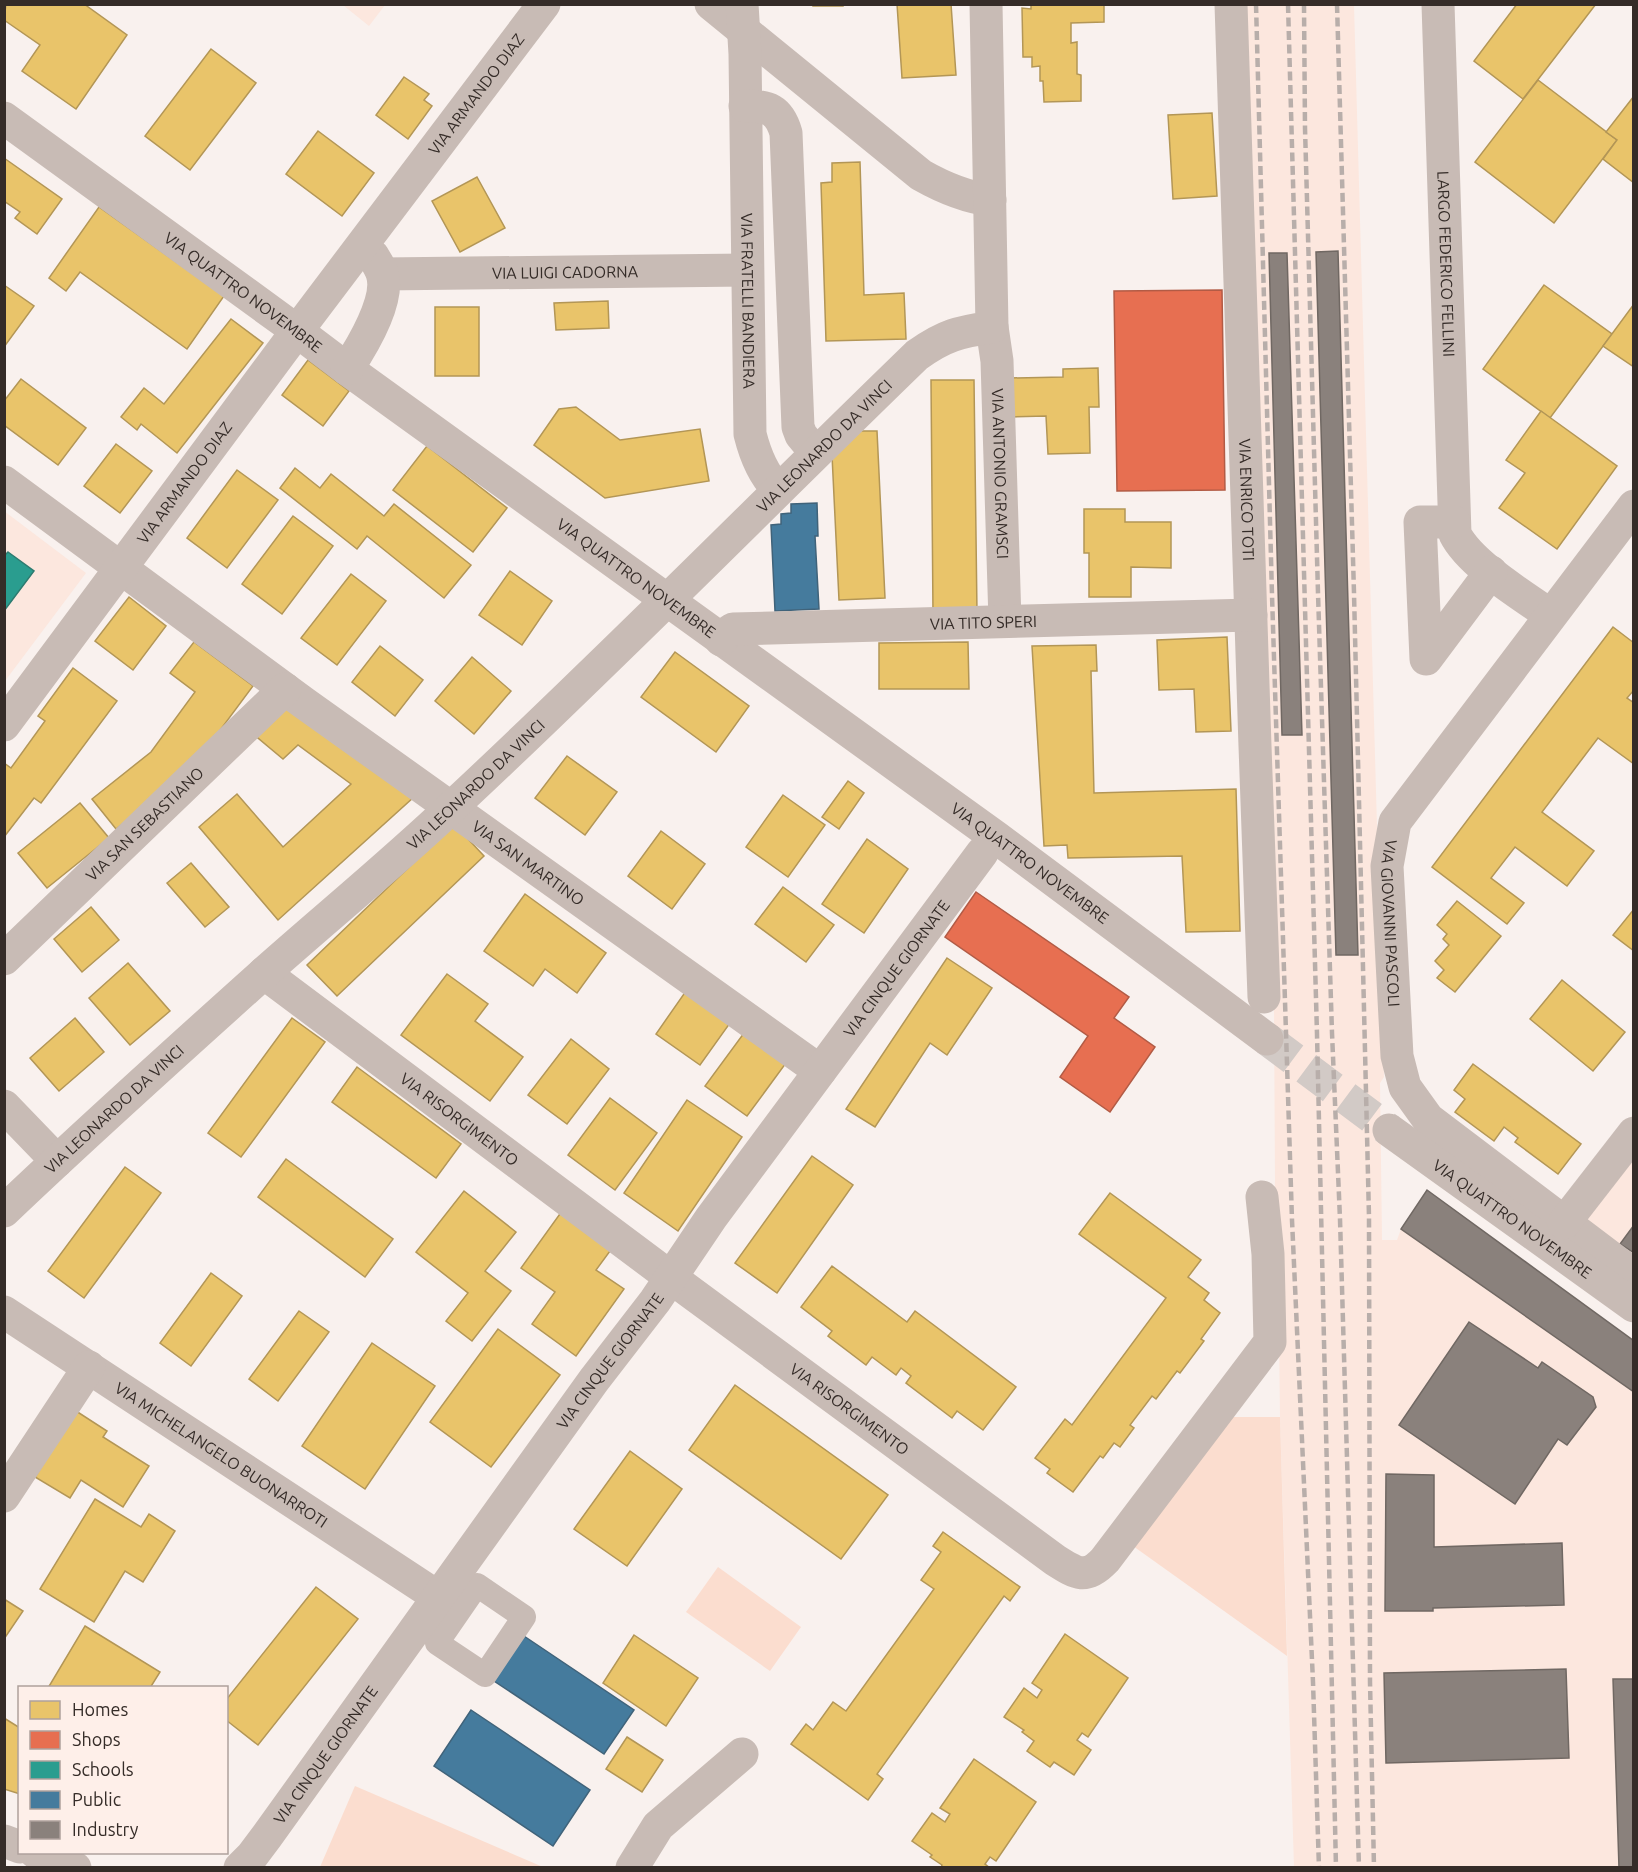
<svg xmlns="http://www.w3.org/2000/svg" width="1638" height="1872" font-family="Ubuntu,sans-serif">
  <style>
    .built { fill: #fce7de }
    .green { fill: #fbddcf }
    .homes { fill: #e9c46a; stroke: #b39656; stroke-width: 1.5 }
    .shops { fill: #e76f51; stroke: #b25b45; stroke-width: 1.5 }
    .schools { fill: #2a9d8f; stroke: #2d7b70; stroke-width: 1.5 }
    .public { fill: #457b9d; stroke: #40637a; stroke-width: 1.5 }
    .industry { fill: #8a817c; stroke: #706863; stroke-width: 1.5 }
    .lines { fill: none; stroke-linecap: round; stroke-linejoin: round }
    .minor-tunnel { stroke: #d2cac6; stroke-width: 33; stroke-dasharray: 33 16; stroke-linecap: butt }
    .pedestrian { stroke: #c8bbb5; stroke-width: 24 }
    .minor { stroke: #c8bbb5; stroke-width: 33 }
    .rail { stroke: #b8aeaa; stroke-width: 4.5; stroke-dasharray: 9 4.5; stroke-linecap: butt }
    .labels { text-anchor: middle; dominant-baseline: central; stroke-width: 6; stroke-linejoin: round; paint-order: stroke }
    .street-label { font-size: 16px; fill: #352c28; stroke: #feefe9 }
  </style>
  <rect width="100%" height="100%" fill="#f9f1ee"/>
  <g class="built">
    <polygon points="343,5 385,5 369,26"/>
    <polygon points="1240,5 1354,5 1384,1077 1380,1083 1382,1240 1397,1240 1401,1229 1427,1190 1633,1341 1633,1867 1294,1867 1280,1417 1278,1254 1274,1199 1275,1181 1274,1007"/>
    <polygon points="4,511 86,573 5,681 4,681"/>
    <polygon points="1633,1146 1633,1286 1563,1234"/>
  </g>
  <g class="green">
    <polygon points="1231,1417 1280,1417 1287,1656 1133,1546"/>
    <polygon points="718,1567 801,1627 770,1671 686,1612"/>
    <polygon points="355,1786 543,1867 320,1867"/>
  </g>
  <g class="homes">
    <polygon points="6,4 84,4 127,35 76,109 22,71 40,45 4,20"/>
    <rect x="813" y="4" width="30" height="2"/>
    <polygon points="897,4 951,4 956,75 902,78"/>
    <polygon points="1031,4 1104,4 1104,22 1071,23 1071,43 1077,42 1077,74 1081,75 1081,101 1044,102 1043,81 1040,81 1040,66 1032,67 1032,57 1023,57 1022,8 1031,9"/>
    <polygon points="1517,4 1596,4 1523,99 1474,61"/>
    <polygon points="211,49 256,83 190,170 145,136"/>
    <polygon points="404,77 429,94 424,100 432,106 408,139 376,115"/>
    <polygon points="1538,80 1617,140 1554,223 1475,162"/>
    <polygon points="1634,96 1634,183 1603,159 1617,140 1606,132"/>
    <polygon points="1212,113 1217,196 1173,199 1168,115"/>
    <polygon points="318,131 374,173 342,216 286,174"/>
    <polygon points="4,158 62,199 37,234 15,218 20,212 4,201"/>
    <polygon points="860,162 864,295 904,293 906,339 826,341 821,183 832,182 832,163"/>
    <polygon points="477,177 505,228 460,252 432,201"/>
    <polygon points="99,207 224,296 187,349 80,272 66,291 49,278"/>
    <polygon points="4,285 34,306 4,347"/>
    <polygon points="1544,285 1612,334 1550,418 1483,369"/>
    <polygon points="608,301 609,328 556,330 554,303"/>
    <polygon points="1634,304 1634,367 1603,346"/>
    <rect x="435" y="307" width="44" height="69"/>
    <polygon points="231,319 263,343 177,453 141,424 137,430 121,417 144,388 164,404"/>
    <polygon points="308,360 349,391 323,426 282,395"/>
    <polygon points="1098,368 1099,407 1089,407 1090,453 1048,454 1046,416 1011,417 1010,378 1063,377 1063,369"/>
    <polygon points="21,379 86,428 58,465 4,425 4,401"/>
    <polygon points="931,380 974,380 977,613 933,614"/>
    <polygon points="576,407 620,440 700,429 709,481 605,498 534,445 559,409"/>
    <polygon points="1541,411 1617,466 1557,549 1499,508 1525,473 1506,460"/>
    <polygon points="857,431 877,431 885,598 839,600 832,455"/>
    <polygon points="116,444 152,471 120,513 84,486"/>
    <polygon points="427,446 507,508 473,552 393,490"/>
    <polygon points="295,468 320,488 331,474 384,516 394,504 471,565 444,598 367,536 357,549 280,488"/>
    <polygon points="237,470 278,500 227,568 187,538"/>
    <polygon points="1084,509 1125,509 1125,522 1171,522 1171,568 1131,567 1131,597 1089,597 1089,553 1084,553"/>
    <polygon points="293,516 333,546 282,614 242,584"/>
    <polygon points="510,571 552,601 522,645 479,615"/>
    <polygon points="351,574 386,601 337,665 301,638"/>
    <polygon points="129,597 166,626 133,670 95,641"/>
    <polygon points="1613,627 1634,643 1634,690 1627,698 1634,703 1634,764 1598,738 1542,812 1594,851 1567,886 1515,847 1491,878 1524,903 1507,924 1432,867"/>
    <polygon points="1227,637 1231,731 1196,732 1194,689 1159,690 1157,640"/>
    <polygon points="194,642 253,686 189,772 116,829 92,799 151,752 195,692 170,673"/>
    <polygon points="968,642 969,689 879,689 879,643"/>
    <polygon points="1096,645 1097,671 1091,671 1094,793 1236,789 1240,931 1186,932 1182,856 1068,858 1067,845 1044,846 1032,646"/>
    <polygon points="380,646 423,680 395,716 352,682"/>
    <polygon points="675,652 749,706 716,752 641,697"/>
    <polygon points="472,657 511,691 474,734 435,701"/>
    <polygon points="73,668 117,701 41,803 34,798 4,837 4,763 11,768 45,721 38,716"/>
    <polygon points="284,699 415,796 278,920 199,827 237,794 283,847 351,784 298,745 283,759 252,733"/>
    <polygon points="567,756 617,792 585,835 535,798"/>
    <polygon points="848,781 864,793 839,829 822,817"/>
    <polygon points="783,795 825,825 788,877 746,847"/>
    <polygon points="80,803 109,838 47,888 18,853"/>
    <polygon points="454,824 484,856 337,996 307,965"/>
    <polygon points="661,831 705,864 672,909 628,876"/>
    <polygon points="867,839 908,869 864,933 822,904"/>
    <polygon points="191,863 229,907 205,927 167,883"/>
    <polygon points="783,887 834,925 806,962 755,924"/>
    <polygon points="525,894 606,953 577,993 545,969 533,986 484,951"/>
    <polygon points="1457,901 1501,936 1455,992 1437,978 1444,970 1435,961 1449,945 1443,939 1447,934 1437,925"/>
    <polygon points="91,907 119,940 82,972 54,939"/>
    <polygon points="1634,909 1634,951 1613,935"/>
    <polygon points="947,958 992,988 947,1055 930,1043 875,1127 846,1109"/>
    <polygon points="128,963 170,1011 130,1045 89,998"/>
    <polygon points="447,974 488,1004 475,1021 523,1057 490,1101 401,1035"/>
    <polygon points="1562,980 1625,1032 1593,1071 1530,1019"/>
    <polygon points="686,991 730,1023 700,1065 656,1034"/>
    <polygon points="75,1018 104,1052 59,1091 30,1058"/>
    <polygon points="292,1018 325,1042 241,1157 208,1133"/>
    <polygon points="744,1033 786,1063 747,1116 705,1086"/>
    <polygon points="571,1039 609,1069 567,1124 528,1095"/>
    <polygon points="1473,1064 1581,1144 1558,1174 1515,1142 1518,1138 1504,1127 1494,1141 1455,1112 1465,1099 1454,1090"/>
    <polygon points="357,1067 461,1144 436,1178 332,1102"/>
    <polygon points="610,1098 657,1133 615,1190 568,1155"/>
    <polygon points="687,1100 742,1137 678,1231 624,1193"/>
    <polygon points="812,1156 853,1185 777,1293 735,1263"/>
    <polygon points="286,1159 393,1239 365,1277 258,1197"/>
    <polygon points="125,1167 161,1193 84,1298 48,1271"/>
    <polygon points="464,1191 516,1232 485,1271 511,1291 472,1341 446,1321 468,1293 416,1252"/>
    <polygon points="1110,1193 1201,1260 1188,1277 1209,1293 1204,1300 1220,1313 1201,1339 1204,1341 1180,1373 1177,1371 1156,1399 1152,1396 1130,1425 1134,1428 1120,1447 1114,1443 1103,1458 1100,1456 1073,1492 1047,1473 1050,1469 1035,1458 1065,1419 1072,1425 1166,1298 1079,1234"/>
    <polygon points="562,1211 613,1247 596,1270 624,1289 576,1356 532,1324 555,1292 521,1268"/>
    <polygon points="832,1266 907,1322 915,1311 1016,1387 983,1430 957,1411 952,1418 906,1383 911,1376 901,1368 896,1375 872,1357 866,1365 828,1336 832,1331 801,1307"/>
    <polygon points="211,1273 242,1296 191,1366 160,1343"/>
    <polygon points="299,1311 329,1332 278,1401 249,1379"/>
    <polygon points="498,1329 560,1375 491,1467 430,1422"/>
    <polygon points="372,1343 435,1386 365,1489 302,1446"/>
    <polygon points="735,1385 888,1495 841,1559 689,1450"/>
    <polygon points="76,1411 107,1431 103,1437 149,1466 123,1507 81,1480 70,1498 35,1477"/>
    <polygon points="630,1451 682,1489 627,1566 574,1529"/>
    <polygon points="95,1499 141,1527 149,1514 175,1531 143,1582 125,1571 94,1622 40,1589"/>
    <polygon points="943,1532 1020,1587 1010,1601 1004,1596 877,1774 883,1779 868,1800 791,1744 806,1724 813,1730 833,1702 846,1711 934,1589 921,1580 941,1552 933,1546"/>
    <polygon points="316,1587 358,1619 258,1745 226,1720 226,1700"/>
    <polygon points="4,1599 23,1611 4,1639"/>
    <polygon points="85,1626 160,1672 150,1688 48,1688"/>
    <polygon points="1065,1634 1128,1678 1088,1737 1082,1733 1077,1740 1091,1750 1074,1775 1054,1762 1050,1767 1027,1751 1034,1741 1022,1732 1024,1730 1004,1717 1024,1688 1037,1698 1042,1690 1032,1683"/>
    <polygon points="634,1635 698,1678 666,1726 603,1683"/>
    <polygon points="4,1718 20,1728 20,1794 4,1789"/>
    <polygon points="627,1737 663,1760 642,1792 606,1769"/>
    <polygon points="974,1759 1036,1802 996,1861 990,1857 985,1864 990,1868 941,1868 942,1865 930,1857 932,1855 912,1841 932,1813 945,1822 950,1814 940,1808"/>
  </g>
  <g class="shops">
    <polygon points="1222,290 1225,490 1117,491 1114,291"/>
    <polygon points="976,892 1129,997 1114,1018 1155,1047 1110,1112 1060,1077 1088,1036 945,937"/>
  </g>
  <polygon class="schools" points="8,552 34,571 4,611 4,556"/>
  <g class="public">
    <polygon points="817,503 818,536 815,536 819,609 775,611 771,525 781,524 781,514 791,513 791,504"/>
    <polygon points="515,1630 634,1710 604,1754 485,1675"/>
    <polygon points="471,1710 590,1790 553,1846 434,1766"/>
  </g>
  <g class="industry">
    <polygon points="1338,251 1358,955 1336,955 1316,252"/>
    <polygon points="1269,253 1287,253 1302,735 1282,735"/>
    <polygon points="1427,1190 1634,1341 1634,1392 1401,1229"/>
    <polygon points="1634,1225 1634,1253 1620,1244"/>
    <polygon points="1469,1322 1538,1368 1542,1362 1593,1397 1596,1407 1567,1445 1558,1439 1515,1504 1399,1425"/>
    <polygon points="1386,1474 1434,1475 1434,1547 1562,1543 1564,1605 1433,1608 1433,1611 1385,1611"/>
    <polygon points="1566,1669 1569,1758 1386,1763 1384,1673"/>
    <polygon points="1613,1679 1634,1679 1634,1868 1619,1868"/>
  </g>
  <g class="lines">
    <polyline class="minor-tunnel" points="1267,1039 1389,1130"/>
    <polygon class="pedestrian" points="477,1585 524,1617 485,1675 437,1643"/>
    <g class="minor">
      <path d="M711,4l210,171c23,13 44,22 69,25"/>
      <path id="s1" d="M742,4l3,50 5,380c5,20 13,41 28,55"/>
      <path id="s2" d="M1231,4l24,742 9,251"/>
      <path id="s3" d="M1438,4l17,530c15,30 67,61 95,81"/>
      <path d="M745,106c23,0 34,3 41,27l12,294 3,8 15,18"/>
      <path id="s4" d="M4,118l281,204 62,47 650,469 270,201"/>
      <path id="s5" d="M383,274l364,-4"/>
      <path id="s6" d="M992,327l5,34 8,260"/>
      <path d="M347,369c14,-21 44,-70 35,-96 -2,-6 -6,-12 -9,-17"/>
      <path id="s7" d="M4,482l300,221 516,368"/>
      <path id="s8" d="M1634,506l-239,316 -8,44 10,190 8,31 23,32 206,156"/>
      <polyline points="1454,522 1420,522 1426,659 1491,572"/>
      <path id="s9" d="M721,640l6,-7 6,-4 518,-14"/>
      <path id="s10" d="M4,725l293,-394 247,-327"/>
      <path id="s11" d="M4,959l281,-270"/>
      <path id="s12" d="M264,973l425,318 366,269c22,14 31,20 50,0l165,-218 -2,-88 -6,-57"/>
      <polyline points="4,1106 57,1161"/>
      <path id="s13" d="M1389,1130l245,176"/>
      <path id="s14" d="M4,1211c85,-81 173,-160 260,-238 63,-56 128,-109 189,-167 158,-147 309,-301 464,-451 28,-20 42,-23 75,-28l-6,-323"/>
      <polyline points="1564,1223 1634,1133"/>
      <path id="s15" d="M4,1312l434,285"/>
      <polyline points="4,1496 89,1367"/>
      <polyline points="4,1841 20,1847"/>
      <polyline points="35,1852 75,1868"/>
      <path id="s16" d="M240,1868l12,-12 15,-20 327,-456 61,-79 56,-83 271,-365"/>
      <polyline points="632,1868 658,1826 742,1754"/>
    </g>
    <g class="rail">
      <polyline points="1256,4 1272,595 1292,1220 1313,1682 1319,1868"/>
      <polyline points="1288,4 1317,1034 1336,1868"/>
      <polyline points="1304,4 1305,128 1318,593 1332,1033 1340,1219 1359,1868"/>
      <polyline points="1337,4 1354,593 1369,1217 1370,1682 1374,1868"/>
    </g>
  </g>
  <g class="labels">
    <g class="street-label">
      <text stroke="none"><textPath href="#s10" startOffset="788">VIA ARMANDO DIAZ</textPath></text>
      <text stroke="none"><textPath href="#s3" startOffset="260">LARGO FEDERICO FELLINI</textPath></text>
      <text stroke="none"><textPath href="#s5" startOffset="182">VIA LUIGI CADORNA</textPath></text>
      <text stroke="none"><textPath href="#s4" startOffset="296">VIA QUATTRO NOVEMBRE</textPath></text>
      <text stroke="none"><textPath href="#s1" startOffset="297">VIA FRATELLI BANDIERA</textPath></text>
      <text stroke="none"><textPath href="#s14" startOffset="1122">VIA LEONARDO DA VINCI</textPath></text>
      <text stroke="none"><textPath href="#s6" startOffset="147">VIA ANTONIO GRAMSCI</textPath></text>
      <text stroke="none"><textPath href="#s10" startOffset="302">VIA ARMANDO DIAZ</textPath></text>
      <text stroke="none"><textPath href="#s2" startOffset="496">VIA ENRICO TOTI</textPath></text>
      <text stroke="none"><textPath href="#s4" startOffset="782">VIA QUATTRO NOVEMBRE</textPath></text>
      <text stroke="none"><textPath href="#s9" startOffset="267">VIA TITO SPERI</textPath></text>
      <text stroke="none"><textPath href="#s14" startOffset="636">VIA LEONARDO DA VINCI</textPath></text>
      <text stroke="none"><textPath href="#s11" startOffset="195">VIA SAN SEBASTIANO</textPath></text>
      <text stroke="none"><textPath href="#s7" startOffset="648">VIA SAN MARTINO</textPath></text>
      <text stroke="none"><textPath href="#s4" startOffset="1268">VIA QUATTRO NOVEMBRE</textPath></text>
      <text stroke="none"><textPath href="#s8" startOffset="498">VIA GIOVANNI PASCOLI</textPath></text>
      <text stroke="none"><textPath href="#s16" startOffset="1114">VIA CINQUE GIORNATE</textPath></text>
      <text stroke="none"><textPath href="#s14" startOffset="150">VIA LEONARDO DA VINCI</textPath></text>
      <text stroke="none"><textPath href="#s12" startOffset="244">VIA RISORGIMENTO</textPath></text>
      <text stroke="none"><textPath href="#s13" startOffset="152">VIA QUATTRO NOVEMBRE</textPath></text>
      <text stroke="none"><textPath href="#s16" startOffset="628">VIA CINQUE GIORNATE</textPath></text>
      <text stroke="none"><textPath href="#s12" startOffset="730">VIA RISORGIMENTO</textPath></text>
      <text stroke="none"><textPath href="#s15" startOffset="260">VIA MICHELANGELO BUONARROTI</textPath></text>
      <text stroke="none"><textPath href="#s16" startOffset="142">VIA CINQUE GIORNATE</textPath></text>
    </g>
  </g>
  <rect width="1638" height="1872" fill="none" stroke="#352c28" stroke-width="12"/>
  <rect x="18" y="1686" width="210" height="168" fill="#feefe9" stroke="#aea19c" stroke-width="1.5"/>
  <rect x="30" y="1701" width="30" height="18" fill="#e9c46a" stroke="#aea19c" stroke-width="1.5"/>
  <text x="72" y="1716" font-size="18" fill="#352c28">Homes</text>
  <rect x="30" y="1731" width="30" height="18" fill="#e76f51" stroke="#aea19c" stroke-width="1.5"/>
  <text x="72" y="1746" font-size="18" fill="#352c28">Shops</text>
  <rect x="30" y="1761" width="30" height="18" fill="#2a9d8f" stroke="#aea19c" stroke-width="1.5"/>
  <text x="72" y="1776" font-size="18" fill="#352c28">Schools</text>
  <rect x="30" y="1791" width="30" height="18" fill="#457b9d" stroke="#aea19c" stroke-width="1.5"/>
  <text x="72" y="1806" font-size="18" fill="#352c28">Public</text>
  <rect x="30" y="1821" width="30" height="18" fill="#8a817c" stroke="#aea19c" stroke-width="1.5"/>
  <text x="72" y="1836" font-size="18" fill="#352c28">Industry</text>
</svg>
